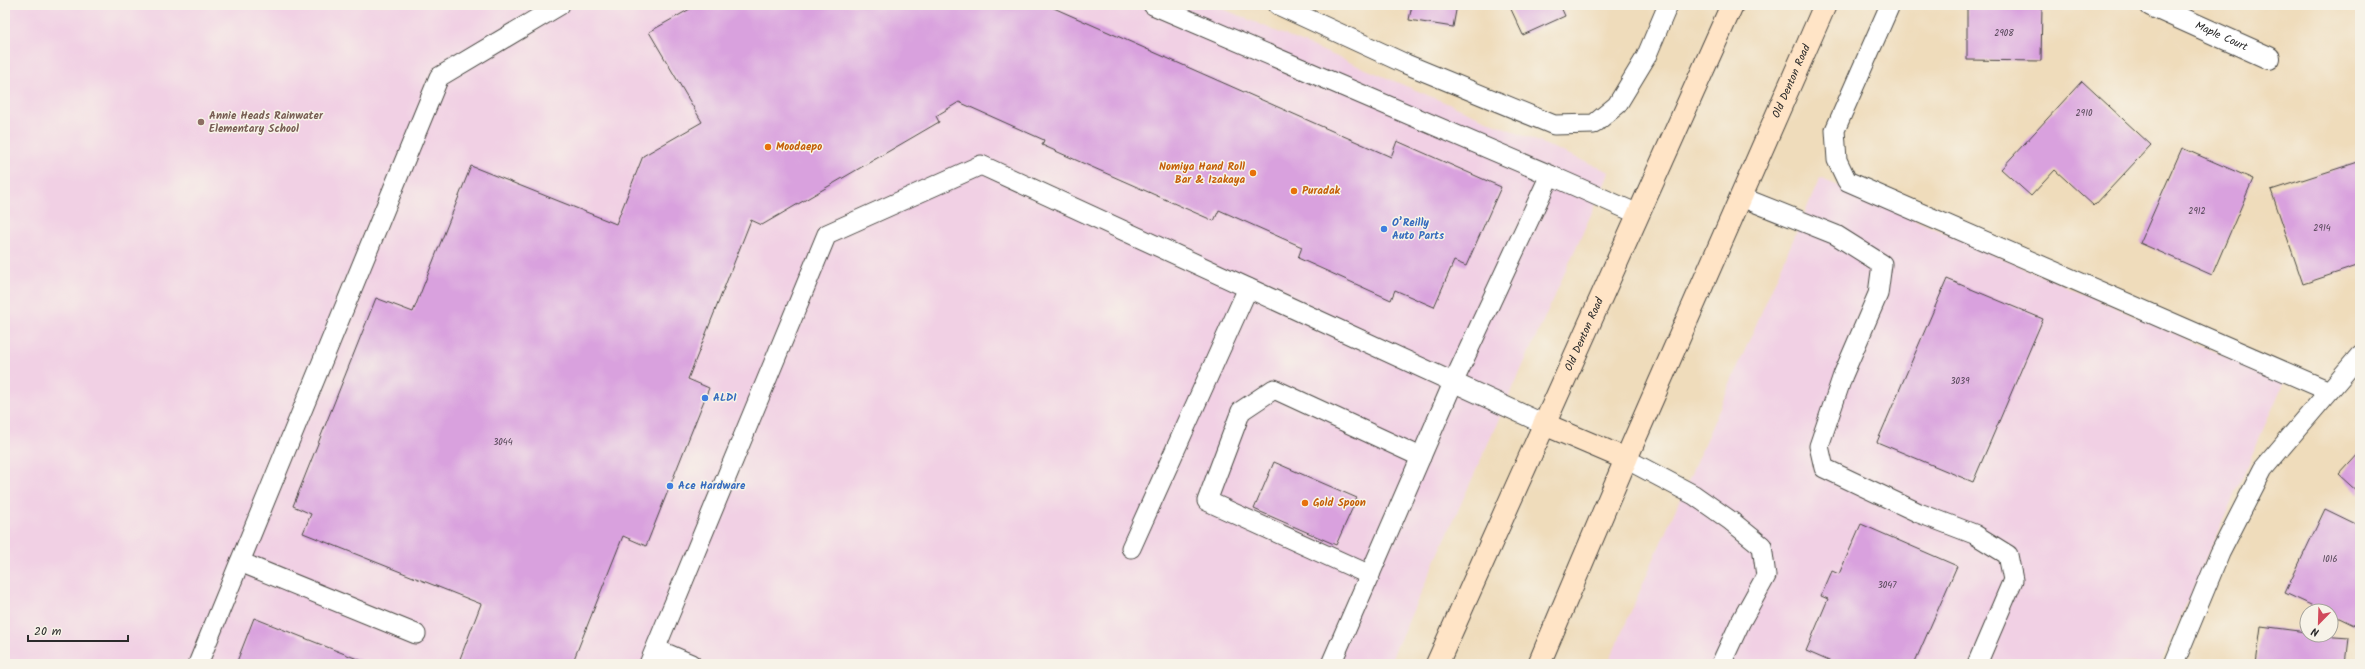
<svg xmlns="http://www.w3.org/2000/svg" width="2365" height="669" font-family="Kalam,sans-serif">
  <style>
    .built { fill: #f1d0e4 }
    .building { fill: #d9a1de }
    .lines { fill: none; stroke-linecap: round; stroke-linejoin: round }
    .lane-casing { stroke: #484641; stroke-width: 21 }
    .street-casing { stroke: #484641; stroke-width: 24 }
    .secondary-casing { stroke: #484641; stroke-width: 24 }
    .lane { stroke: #fff; stroke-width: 19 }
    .street { stroke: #fff; stroke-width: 22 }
    .secondary { stroke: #ffe4c6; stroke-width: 22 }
    .education-dot { fill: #8d6e63; stroke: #f7f3e8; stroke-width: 1.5 }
    .food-dot { fill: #e8710a; stroke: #f7f3e8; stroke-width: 1.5 }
    .shop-dot { fill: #3f7fe0; stroke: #f7f3e8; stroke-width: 1.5 }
    .labels { text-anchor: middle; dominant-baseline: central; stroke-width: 3; stroke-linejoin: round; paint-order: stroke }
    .number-label { font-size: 9px; fill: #564858 }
    .street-label { font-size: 11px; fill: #2b2b2b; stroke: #f7f3e8 }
    .education-label { font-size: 11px; font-weight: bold; fill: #785e54; stroke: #f7f3e8; text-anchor: start }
    .food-label { font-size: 11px; font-weight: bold; fill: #c56008; stroke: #f7f3e8; text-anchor: start }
    .shop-label { font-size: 11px; font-weight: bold; fill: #366cbe; stroke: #f7f3e8; text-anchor: start }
  </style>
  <rect width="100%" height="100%" fill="#f7f3e8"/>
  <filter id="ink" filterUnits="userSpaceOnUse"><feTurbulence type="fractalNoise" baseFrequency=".025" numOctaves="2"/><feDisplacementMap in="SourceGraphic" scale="8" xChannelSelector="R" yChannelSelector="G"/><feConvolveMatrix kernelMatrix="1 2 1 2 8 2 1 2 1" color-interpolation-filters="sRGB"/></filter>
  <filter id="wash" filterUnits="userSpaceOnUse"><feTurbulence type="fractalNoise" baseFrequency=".012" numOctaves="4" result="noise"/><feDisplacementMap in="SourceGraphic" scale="16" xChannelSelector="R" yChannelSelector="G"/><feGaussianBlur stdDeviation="0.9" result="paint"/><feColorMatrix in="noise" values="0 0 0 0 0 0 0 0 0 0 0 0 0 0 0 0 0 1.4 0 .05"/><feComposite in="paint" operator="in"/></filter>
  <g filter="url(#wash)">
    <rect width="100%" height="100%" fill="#efdcbb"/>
    <g class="built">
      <polygon points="5,5 1214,5 1610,172 1389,664 5,664"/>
      <polygon points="1820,178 2284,382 2160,664 1608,664"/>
    </g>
    <g id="blocks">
      <g class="building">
        <polygon points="697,5 1047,5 1391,157 1397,141 1501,187 1466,266 1454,261 1434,307 1395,290 1391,300 1298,258 1302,247 1219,210 1214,221 1042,145 1044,140 959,102 936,116 939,122 762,225 751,220 688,379 709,388 646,546 623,536 572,664 458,664 481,604 303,533 311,514 293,506 376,298 413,312 471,166 616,224 643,156 702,122 649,32"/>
        <polygon points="1412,5 1457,5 1453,27 1409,20"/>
        <polygon points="1509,5 1560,5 1565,16 1523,35"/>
        <polygon points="1967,5 2042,5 2041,61 1967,60"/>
        <polygon points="2082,81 2151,145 2094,206 2055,170 2031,196 2001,169"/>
        <polygon points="2182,148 2253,179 2212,275 2140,243"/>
        <polygon points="2358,162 2360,168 2360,265 2303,284 2271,190"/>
        <polygon points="1947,279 2043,319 1973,482 1877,442"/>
        <polygon points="2360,452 2360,494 2339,475"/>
        <polygon points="1274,462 1357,498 1336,545 1254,509"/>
        <polygon points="2325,509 2360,526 2360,622 2358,627 2331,614 2331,611 2324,611 2285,593"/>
        <polygon points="1861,524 1957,566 1914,664 1836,664 1806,651 1828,599 1821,596 1832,571 1839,574"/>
        <polygon points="254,618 370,664 236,664"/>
        <polygon points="2261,626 2307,632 2307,635 2349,638 2346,664 2256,664"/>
      </g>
    </g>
  </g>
  <g filter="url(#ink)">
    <use href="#blocks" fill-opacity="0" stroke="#484641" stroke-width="1"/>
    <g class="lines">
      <g class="lane-casing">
        <g id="lane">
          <polyline points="1153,5 1550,175 1453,383 1331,664"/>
          <polyline points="1278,5 1406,64 1554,125 1594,124 1617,105 1646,57 1668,5"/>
          <polyline points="1890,5 1835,130 1837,160 1847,181 2329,391"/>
          <polyline points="1550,175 1638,214"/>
          <polyline points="1741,197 1836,235 1882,264 1878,294 1843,375 1819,446 1824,468 1919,513 1974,534 2008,555 2013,580 1977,664"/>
          <polyline points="1626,459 1694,495 1731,521 1762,546 1766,576 1740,623 1721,664"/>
          <polyline points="1131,548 1248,288"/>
          <polyline points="240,562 416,634"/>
          <polyline points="1370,575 1207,501 1241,411 1274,389 1421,457"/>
          <polyline points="656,649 691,664"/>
          <polyline points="198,664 439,77 560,5"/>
          <polyline points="649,664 827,234 981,165 1544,424"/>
          <polyline points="2174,664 2220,553 2263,469 2360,355"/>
        </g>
      </g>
      <g class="street-casing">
        <g id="street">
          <path id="s1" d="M2151,5l118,53"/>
        </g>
      </g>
      <g class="secondary-casing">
        <g id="secondary">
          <polyline points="1544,424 1626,459"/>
          <path id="s2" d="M1437,664l295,-659"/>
          <path id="s3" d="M1539,664l87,-205 199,-454"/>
        </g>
      </g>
      <use href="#lane" class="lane"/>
      <use href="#street" class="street"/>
      <use href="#secondary" class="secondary"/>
    </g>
  </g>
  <circle class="education-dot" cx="201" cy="122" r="4"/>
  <g class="food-dot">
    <circle cx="768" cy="147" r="4"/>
    <circle cx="1253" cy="173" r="4"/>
    <circle cx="1294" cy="191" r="4"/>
    <circle cx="1305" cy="503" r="4"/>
  </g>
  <g class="shop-dot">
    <circle cx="1384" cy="229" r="4"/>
    <circle cx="705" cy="398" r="4"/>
    <circle cx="670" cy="486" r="4"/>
  </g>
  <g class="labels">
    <g class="number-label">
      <text x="2004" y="33">2908</text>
      <text x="2084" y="113">2910</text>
      <text x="2197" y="211">2912</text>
      <text x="2322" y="228">2914</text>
      <text x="1960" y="381">3039</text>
      <text x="503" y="442">3044</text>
      <text x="2330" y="559">1016</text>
      <text x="1887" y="585">3047</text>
    </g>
    <g class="street-label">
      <text stroke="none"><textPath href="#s1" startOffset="77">Maple Court</textPath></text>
      <text stroke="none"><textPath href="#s3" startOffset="635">Old Denton Road</textPath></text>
      <text stroke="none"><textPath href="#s2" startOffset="361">Old Denton Road</textPath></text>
    </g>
    <g class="education-label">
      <text x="209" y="116">Annie Heads Rainwater<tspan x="209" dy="13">Elementary School</tspan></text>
    </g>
    <g class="food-label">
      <text x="776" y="147">Moodaepo</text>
      <text x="1245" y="167" text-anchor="end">Nomiya Hand Roll<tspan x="1245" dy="13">Bar &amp; Izakaya</tspan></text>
      <text x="1302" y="191">Puradak</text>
      <text x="1313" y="503">Gold Spoon</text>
    </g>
    <g class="shop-label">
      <text x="1392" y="223">O’Reilly<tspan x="1392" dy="13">Auto Parts</tspan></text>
      <text x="713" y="398">ALDI</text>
      <text x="678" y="486">Ace Hardware</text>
    </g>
  </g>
  <rect width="2365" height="669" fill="none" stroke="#f7f3e8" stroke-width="20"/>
  <g transform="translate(2319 623) rotate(203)"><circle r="19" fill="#f7f3e8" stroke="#a5a39c"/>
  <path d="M0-3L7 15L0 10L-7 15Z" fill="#d1495b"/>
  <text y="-6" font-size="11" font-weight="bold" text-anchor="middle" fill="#2b2b2b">N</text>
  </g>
  <path d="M28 635v6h100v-6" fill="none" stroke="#2b2b2b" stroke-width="2"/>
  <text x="34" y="635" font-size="12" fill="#2b2b2b" stroke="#f7f3e8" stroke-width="3" paint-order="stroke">20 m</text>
</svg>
